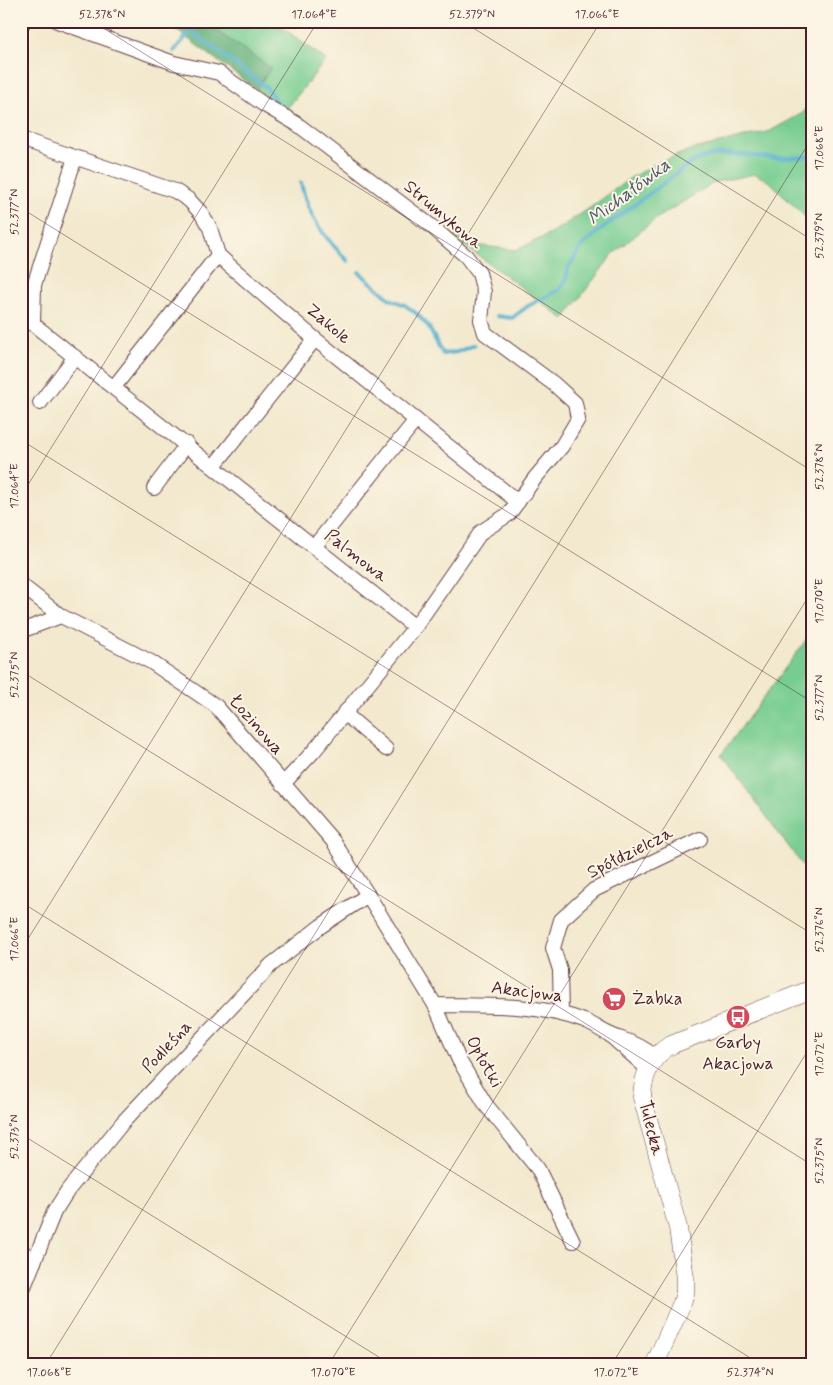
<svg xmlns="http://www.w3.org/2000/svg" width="833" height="1385" font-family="Mynerve,sans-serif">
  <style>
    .green { fill: #77cd91; stroke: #60765e }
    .forest { fill: #61b07b; stroke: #566853 }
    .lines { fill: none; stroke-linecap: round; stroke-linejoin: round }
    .stream { stroke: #51afcf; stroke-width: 4 }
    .minor-casing { stroke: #633d43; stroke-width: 16 }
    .tertiary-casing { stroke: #633d43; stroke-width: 19 }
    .minor { stroke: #fff; stroke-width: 14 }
    .tertiary { stroke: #fff; stroke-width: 18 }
    .ticks { fill: none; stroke: #4a1f2b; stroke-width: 1; stroke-opacity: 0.45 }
    .labels { text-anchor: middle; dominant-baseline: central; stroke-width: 4; stroke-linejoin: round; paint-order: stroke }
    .street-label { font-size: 18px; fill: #4a1f2b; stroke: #fcf5e5 }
    .poi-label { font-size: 18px; fill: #4a1f2b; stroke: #fcf5e5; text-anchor: start }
    .water-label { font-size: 19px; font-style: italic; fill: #4d596d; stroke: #fcf5e5 }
    .neatline { fill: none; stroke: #4a1f2b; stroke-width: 2 }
    .ticks-label { font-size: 12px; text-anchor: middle; fill: #4a1f2b }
  </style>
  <rect width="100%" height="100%" fill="#fcf5e5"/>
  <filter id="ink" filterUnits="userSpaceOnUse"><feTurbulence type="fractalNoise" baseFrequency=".02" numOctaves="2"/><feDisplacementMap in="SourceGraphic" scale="10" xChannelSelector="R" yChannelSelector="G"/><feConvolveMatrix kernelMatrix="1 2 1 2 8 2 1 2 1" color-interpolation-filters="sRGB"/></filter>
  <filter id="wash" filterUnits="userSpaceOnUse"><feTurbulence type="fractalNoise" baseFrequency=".0096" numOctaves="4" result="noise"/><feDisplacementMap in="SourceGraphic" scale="20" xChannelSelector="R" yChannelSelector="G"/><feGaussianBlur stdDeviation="1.12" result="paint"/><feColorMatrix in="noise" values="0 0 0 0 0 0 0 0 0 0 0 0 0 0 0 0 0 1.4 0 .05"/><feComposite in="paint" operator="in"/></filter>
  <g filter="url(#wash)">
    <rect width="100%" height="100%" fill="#f2e9ce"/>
    <g class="green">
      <polygon points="210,21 274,21 326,60 285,111 256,89 270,68 210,27"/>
      <polygon points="812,100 812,224 770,182 755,174 715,182 657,218 613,254 564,319 449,234 482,246 516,250 550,234 590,208 629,179 653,165 690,150 770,131 803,113"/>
      <polygon points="812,632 812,878 721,755"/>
    </g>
    <polygon class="forest" points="181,21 210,21 211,27 271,68 256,89 176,30"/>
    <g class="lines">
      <g class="stream">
        <polyline points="174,51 191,31 267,88 277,103"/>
        <path d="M301,183c7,34 23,54 47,78"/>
        <polyline points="359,272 390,299 405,305 417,314 428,326 443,354 457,352 474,345"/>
        <path d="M497,316l15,2 16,-12 31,-16 7,-10 2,-12 14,-22 17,-15 93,-69c28,-14 58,-5 88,-4 11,0 21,-1 32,-2"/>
      </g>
    </g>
  </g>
  <g filter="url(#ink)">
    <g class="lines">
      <g class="minor-casing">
        <g id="minor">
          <polyline points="57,21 174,63 219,73 263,104 297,124 431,226 466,256 479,273 484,292 481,320 485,333 554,384 575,403 578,419 562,446 535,478 509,514 481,532 415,627 313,752 283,784"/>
          <polyline points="21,139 175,191 189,200 201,213 210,228 218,255 230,266 315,339 518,502"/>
          <polyline points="21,320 33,324 415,627"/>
          <polyline points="33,324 34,285 75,158"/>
          <polyline points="114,387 218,255"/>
          <polyline points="40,403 75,357"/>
          <polyline points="214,466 315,339"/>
          <polyline points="154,488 187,444"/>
          <polyline points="314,547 416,420"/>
          <polyline points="21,585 61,616"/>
          <polyline points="21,631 61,616 151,662 216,706 333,841 368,895 435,1005 459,1060 486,1105 538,1169 573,1241"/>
          <polyline points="344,713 386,749"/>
          <path d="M435,1005c50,1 101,-2 149,16 9,3 17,10 27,14 17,7 29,9 44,22"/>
          <polyline points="561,1014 560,970 553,948 561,920 594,890 700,839"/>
          <polyline points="612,1037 648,1069"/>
          <polyline points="21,1250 34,1262"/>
          <polyline points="21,1294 54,1212 68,1190 123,1122 271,965 321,926 368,895"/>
        </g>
      </g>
      <g class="tertiary-casing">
        <path id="tertiary" d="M655,1364l27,-61 3,-10v-15l-7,-50 -36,-131c1,-23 9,-41 29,-52l141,-56"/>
      </g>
      <use href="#minor" class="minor"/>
      <use href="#tertiary" class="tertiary"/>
    </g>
  </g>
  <path class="ticks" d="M92,21l720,450M462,21l350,219M21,43l14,-22M21,208l791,494M21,440l791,494M21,496l297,-475M21,671l791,494M21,902l739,462M21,950l580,-929M21,1134l369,230M46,1364l766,-1226M329,1364l483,-773M612,1364l200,-320"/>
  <defs>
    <g id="supermarket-disc" transform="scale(1.25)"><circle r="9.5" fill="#d1495b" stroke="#fcf5e5"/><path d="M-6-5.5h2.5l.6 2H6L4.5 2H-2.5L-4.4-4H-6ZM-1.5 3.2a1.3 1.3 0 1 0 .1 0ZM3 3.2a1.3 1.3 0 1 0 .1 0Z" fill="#fff"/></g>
    <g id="bus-disc" transform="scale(1.25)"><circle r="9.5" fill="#d1495b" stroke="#fcf5e5"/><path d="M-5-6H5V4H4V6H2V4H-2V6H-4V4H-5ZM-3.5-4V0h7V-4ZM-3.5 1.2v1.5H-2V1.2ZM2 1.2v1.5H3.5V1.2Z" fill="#fff"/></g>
  </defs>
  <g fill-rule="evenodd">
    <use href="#supermarket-disc" x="614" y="999"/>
    <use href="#bus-disc" x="738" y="1017"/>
  </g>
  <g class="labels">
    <g class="street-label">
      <text transform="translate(443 215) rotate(40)">Strumykowa</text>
      <text transform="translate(328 324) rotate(40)">Zakole</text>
      <text transform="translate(356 556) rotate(38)">Palmowa</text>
      <text transform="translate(256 725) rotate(49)">Łozinowa</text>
      <text transform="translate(630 853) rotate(-27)">Spółdzielcza</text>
      <text transform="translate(527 992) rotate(7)">Akacjowa</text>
      <text transform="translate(167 1047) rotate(-47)">Podleśna</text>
      <text transform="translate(484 1062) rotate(61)">Opłotki</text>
      <text transform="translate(651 1128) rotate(76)">Tulecka</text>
    </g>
    <g class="poi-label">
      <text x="632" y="999">Żabka</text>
      <text x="738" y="1043" text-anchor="middle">Garby<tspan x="738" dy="21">Akacjowa</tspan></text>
    </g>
    <g class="water-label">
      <text transform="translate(629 192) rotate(-37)">Michałówka</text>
    </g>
  </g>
  <rect width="833" height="1385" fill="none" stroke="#fcf5e5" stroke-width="55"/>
  <rect x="28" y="28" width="778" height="1330" class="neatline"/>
  <g class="ticks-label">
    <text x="102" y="18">52.378°N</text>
    <text x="314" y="18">17.064°E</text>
    <text x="472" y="18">52.379°N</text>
    <text x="597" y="18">17.066°E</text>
    <text transform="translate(819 148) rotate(-90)" y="4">17.068°E</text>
    <text transform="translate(14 212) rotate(-90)" y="4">52.377°N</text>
    <text transform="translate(819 236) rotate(-90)" y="4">52.379°N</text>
    <text transform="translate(819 467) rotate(-90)" y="4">52.378°N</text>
    <text transform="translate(14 486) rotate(-90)" y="4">17.064°E</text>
    <text transform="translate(819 601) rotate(-90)" y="4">17.070°E</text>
    <text transform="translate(14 675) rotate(-90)" y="4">52.375°N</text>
    <text transform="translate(819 698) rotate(-90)" y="4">52.377°N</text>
    <text transform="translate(819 930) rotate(-90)" y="4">52.376°N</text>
    <text transform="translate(14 939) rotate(-90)" y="4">17.066°E</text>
    <text transform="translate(819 1054) rotate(-90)" y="4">17.072°E</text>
    <text transform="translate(14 1137) rotate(-90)" y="4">52.373°N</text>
    <text transform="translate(819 1161) rotate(-90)" y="4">52.375°N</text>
    <text x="49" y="1376">17.068°E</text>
    <text x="333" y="1376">17.070°E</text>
    <text x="616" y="1376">17.072°E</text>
    <text x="750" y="1376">52.374°N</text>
  </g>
</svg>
